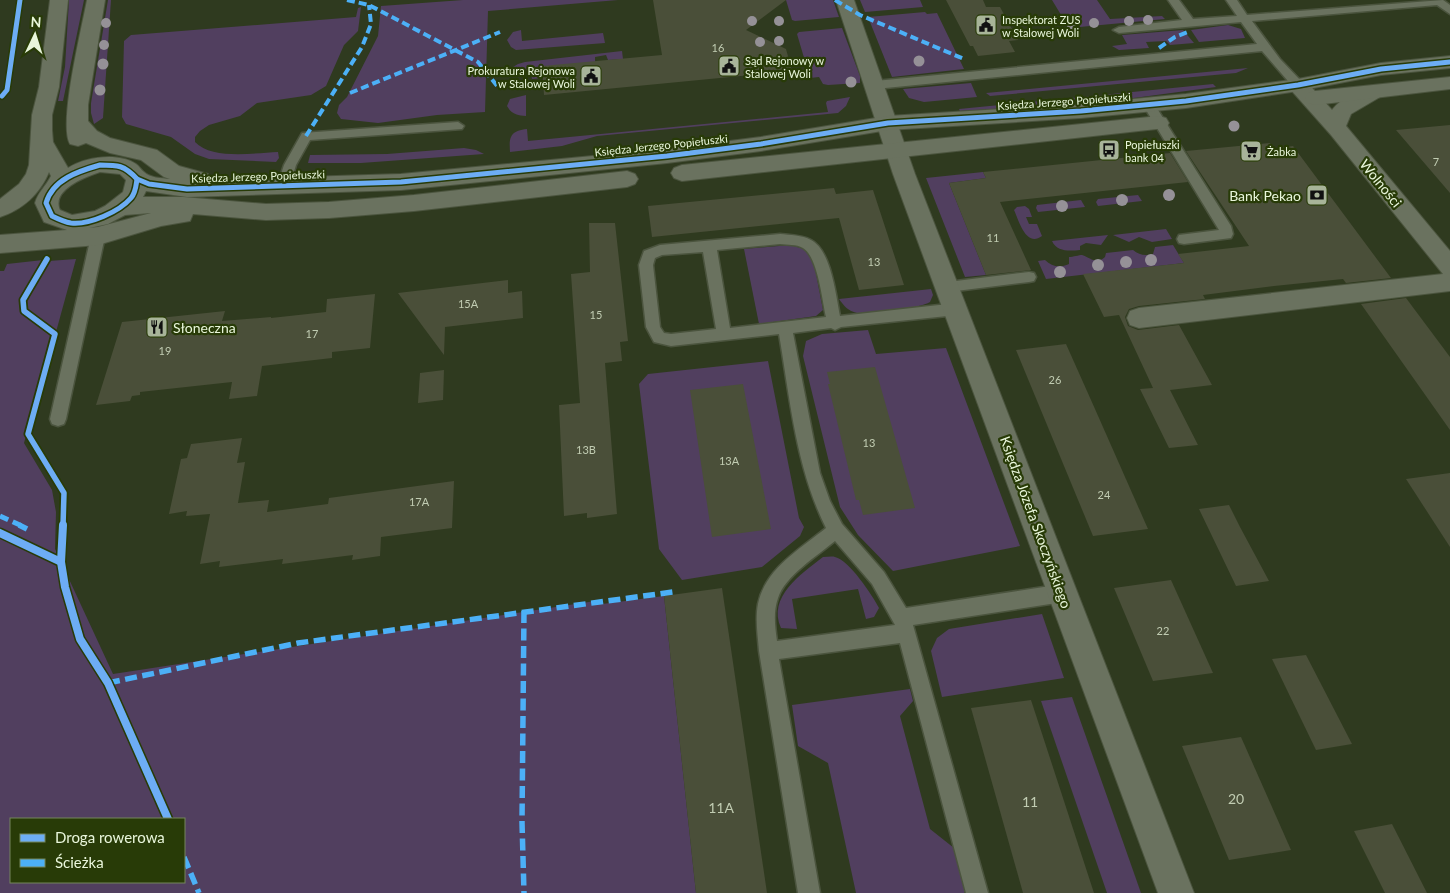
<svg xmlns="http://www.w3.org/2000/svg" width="1450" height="893" font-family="Lato,sans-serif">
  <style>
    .green { fill: #513f5f; fill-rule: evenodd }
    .building { fill: #4a4f39 }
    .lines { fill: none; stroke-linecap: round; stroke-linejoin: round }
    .lane-casing { stroke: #4b543e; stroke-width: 3 }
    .street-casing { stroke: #4b543e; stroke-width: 2 }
    .secondary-casing { stroke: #4b543e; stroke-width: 2 }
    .lane { fill: #6a725f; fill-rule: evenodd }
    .street { fill: #6a725f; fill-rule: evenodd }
    .secondary { fill: #6a725f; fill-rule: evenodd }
    .quiet-far2 { stroke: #4cb0f7; stroke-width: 4; stroke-dasharray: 8 4; stroke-linecap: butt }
    .quiet-far1 { stroke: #4cb0f7; stroke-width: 5; stroke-dasharray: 9 5; stroke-linecap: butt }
    .quiet { stroke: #4cb0f7; stroke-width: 5.5; stroke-dasharray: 12 5.5; stroke-linecap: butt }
    .cycleway-far2-casing { stroke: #283b07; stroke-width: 8 }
    .cycleway-far1-casing { stroke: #283b07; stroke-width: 9 }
    .cycleway-casing { stroke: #283b07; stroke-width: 11 }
    .cycleway-far2 { stroke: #6dadf4; stroke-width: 5 }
    .cycleway-far1 { stroke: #6dadf4; stroke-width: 5.5 }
    .cycleway { stroke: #6dadf4; stroke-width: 8 }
    .tree { fill: #959197 }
    .labels { text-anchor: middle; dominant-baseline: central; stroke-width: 4.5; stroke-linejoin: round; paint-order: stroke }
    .far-poi-label { font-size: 11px; fill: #e9f6db; stroke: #283b07; text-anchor: start }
    .number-label { font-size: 11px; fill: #c1ccb2 }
    .far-street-label { font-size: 11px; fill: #e9f6db; stroke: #283b07 }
    .street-label { font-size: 14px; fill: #e9f6db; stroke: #283b07 }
    .poi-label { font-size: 14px; fill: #e9f6db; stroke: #283b07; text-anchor: end }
    .near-number-label { font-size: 14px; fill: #c1ccb2 }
  </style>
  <rect width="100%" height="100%" fill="#2f3a1f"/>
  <g class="green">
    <polygon points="69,0 84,0 63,101 58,101 65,67"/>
    <polygon points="108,0 111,0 103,118 94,124 91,113 91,103"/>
    <polygon points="463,0 618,0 488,11 485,112 437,115 378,123 341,119 337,113 339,105 347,97 378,36 381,6"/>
    <polygon points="786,0 833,0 839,17 795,21 792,20"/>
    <polygon points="860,0 920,0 923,7 865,12"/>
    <polygon points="1052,0 1097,0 1110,19 1162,16 1165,19 1069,28"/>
    <path d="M361,7l-3,24 -14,14 -18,41 -15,9 -54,8 -17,13 -31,9 -9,6 -5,6v5c17,18 59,11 83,10l1,6 -3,4 -67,-3 -14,-5 -24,-17 -45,-13 -4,-7 2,-76 7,-6 225,-18 2,-9z"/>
    <polygon points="925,12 927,14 937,13 964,69 892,77 868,17"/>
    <polygon points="1228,25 1241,29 1245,38 1199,42 1191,30"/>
    <polygon points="842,28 860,76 860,83 828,85 823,84 819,77 810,78 797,34 799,32"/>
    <polygon points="521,30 522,41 603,33 605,43 516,50 511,47 507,40 513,32"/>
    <polygon points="1183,30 1194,43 1170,45 1166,41 1146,42 1149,48 1119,50 1112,46 1127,44 1122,35"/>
    <polygon points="622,51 623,59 608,60 606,55 595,57 595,62 543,78 532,79 531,71 508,73 508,70 518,64 525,62"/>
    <polygon points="1248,68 1236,73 990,96 986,93"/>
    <polygon points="971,83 977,97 924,102 909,98 903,89"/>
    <polygon points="1213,84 1216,87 1104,102 960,111 959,109"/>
    <path d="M526,95v21c-8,-1 -14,-1 -19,-10l3,-7z"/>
    <path d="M850,97l-4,9 -8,7 -241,23 -35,10 -52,6c-1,-15 0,-21 17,-23l1,12 300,-29 -2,-9 1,-2z"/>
    <polygon points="464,148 476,150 484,154 361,163 308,163 310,155 387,154"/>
    <polygon points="983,172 986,178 949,183 986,275 965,277 926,178"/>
    <polygon points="1138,195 1142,201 1098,206 1096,202 1098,199"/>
    <polygon points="1081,200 1085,207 1038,212 1036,208 1037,205"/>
    <path d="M1025,206l4,3 3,8h-6l3,7h8l5,12c-16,12 -23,-15 -28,-26l3,-3z"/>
    <polygon points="1166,229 1172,239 1152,242 1139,237 1129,242 1113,235"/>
    <path d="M1108,235l-7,10 -15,-2 -6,3v4c-11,1 -23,2 -28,-9z"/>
    <polygon points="790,245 804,249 813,258 823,310 816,316 759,324 744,249"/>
    <path d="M1173,245l11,18 -138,16 -8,-18 7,-1c7,7 15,8 24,4v-7c4,0 10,-2 13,-2 9,3 14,10 23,2l1,-4 27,-3c6,5 12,6 20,4l2,-7z"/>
    <path d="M76,259l-20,73 -2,-1 -30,112 28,47 4,22 -1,37 58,125 489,-74v4l62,-8 32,297h-696v-622h4l3,-7 36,-4 -3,8 5,-1 4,-6zM11,819h173v63h-173z"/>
    <path d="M931,289l2,6 -3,7c-13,7 -58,13 -73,11 -9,-2 -13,-7 -18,-14z"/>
    <polygon points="868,330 876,354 946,348 1020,546 893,571 858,535 840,507 803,356 806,341 822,334"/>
    <polygon points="768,361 799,518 804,527 800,536 762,567 682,580 659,549 639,384 648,374"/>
    <path d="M823,557c4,0 9,-1 12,0 14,3 38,39 44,51l-5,9 -8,2 -8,-30 -66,10 5,30 -16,-1c-14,-31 20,-54 42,-71z"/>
    <polygon points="1042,614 1064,678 942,697 931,651 937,638 949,629"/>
    <polygon points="910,689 913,701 900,716 930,829 954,848 966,890 964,893 856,893 828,763 798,746 792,705"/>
    <polygon points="1072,697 1141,893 1107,893 1041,701"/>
  </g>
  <g class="building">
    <polygon points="653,0 786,0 746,30 786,49 792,71 544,95 542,66 662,55"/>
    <polygon points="946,0 983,0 986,7 1000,7 1018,40 1009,41 1015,52 978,56 973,46 970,46"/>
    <polygon points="1450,125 1450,193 1396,130"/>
    <polygon points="1270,143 1274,149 1293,146 1391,278 1346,283 1343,279 1274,286 1203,295 1205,299 1139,306 1129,309 1125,317 1128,326 1138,330 1179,325 1212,385 1170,390 1198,445 1169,448 1140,389 1153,388 1119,315 1104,317 1083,274 1184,263 1178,254 1249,246 1186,151"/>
    <polygon points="1170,153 1188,182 1000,202 1031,270 986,275 949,183 986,178 983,172"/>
    <polygon points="834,188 836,194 873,190 904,285 859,290 839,218 652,237 648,206"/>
    <polygon points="589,223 615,223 628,341 620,342 622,361 605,363 617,514 587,518 587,513 564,516 559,405 580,403 571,274 590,272"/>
    <polygon points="508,280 508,293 522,291 523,318 445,327 444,355 398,293"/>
    <polygon points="375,294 370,348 332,352 332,358 262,366 257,396 229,399 232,382 140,392 140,395 132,396 130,401 96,405 122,322 225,311 222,321 271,317 271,318 326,312 327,299"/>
    <polygon points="1406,298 1450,357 1450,430 1361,304"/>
    <polygon points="1066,344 1095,409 1148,529 1093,536 1016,350"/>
    <polygon points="875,367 915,508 863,515 859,500 856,500 828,384 830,384 827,372"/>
    <polygon points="444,370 443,400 418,403 420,373"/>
    <polygon points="743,384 771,529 712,537 690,390"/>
    <polygon points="242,438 237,463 245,462 238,503 269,500 267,512 328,504 329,498 454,481 452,528 381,537 380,556 352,560 353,555 282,564 283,559 219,567 220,561 200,564 210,514 186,516 187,511 169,514 181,459 187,458 191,444"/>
    <polygon points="1450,473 1450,547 1406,479"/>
    <polygon points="1229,505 1240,527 1269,581 1236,586 1199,509"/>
    <polygon points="1171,580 1213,673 1153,681 1114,588"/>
    <polygon points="722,588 767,893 696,893 664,596"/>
    <polygon points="1306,655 1352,744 1316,750 1272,659"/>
    <polygon points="1031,700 1094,893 1023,893 971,708"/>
    <polygon points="1241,737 1291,850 1229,860 1182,746"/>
    <polygon points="1392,824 1427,893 1385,893 1354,831"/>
  </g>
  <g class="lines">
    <g class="lane-casing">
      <g id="lane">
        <polygon points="1168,0 1179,0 1193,19 1237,16 1226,0 1237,0 1247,15 1443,0 1450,5 1450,14 1437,5 1252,21 1280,59 1302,82 1304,85 1298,89 1294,88 1262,51 875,89 869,85 875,81 1257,44 1241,22 1119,33 1113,30 1119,27 1182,20"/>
        <polygon points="1149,101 1153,102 1231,226 1233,234 1231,238 1184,244 1179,243 1177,239 1179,235 1219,230 1143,105"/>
        <polygon points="458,122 464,126 462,129 310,140 296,165 289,189 279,189 277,186 284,165 302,133"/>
        <polygon points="98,231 103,232 105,236 66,419 64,424 58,426 52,424 50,419 91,236 93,232"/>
        <path d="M780,234c10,1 22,1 31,6 20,10 25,56 29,76l117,-13 5,2 2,4 -2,4 -5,2 -116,12 -6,3 -4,-2 -38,5 27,140 10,28 12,23 42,48 22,36 157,-24 6,3 3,6 -3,6 -6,3 -150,23 75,268h-22l-66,-250 -121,16 41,234h-22l-39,-242c-1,-15 -4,-31 -1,-47 7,-35 42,-55 68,-76 -30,-60 -36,-129 -47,-194l-108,12 -17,-4 -8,-15 -7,-62 5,-14 16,-6zM780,244c8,1 16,0 23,4 15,9 19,52 23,69l-96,11 -13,-78zM703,252l13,77 -45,5 -7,-1 -4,-6 -7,-62 2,-7 7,-3zM835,541l37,43 23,41 -118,16c-2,-14 -4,-29 1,-43 7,-22 39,-42 57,-57z"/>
        <polygon points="1029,272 1034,273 1036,277 1034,281 1029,282 948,292 943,291 941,287 943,283 948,282"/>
      </g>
    </g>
    <g class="street-casing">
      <g id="street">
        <polygon points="836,0 854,0 915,174 1194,893 1158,893 893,174"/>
        <path d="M1298,79l7,1 27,30c10,-12 32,-27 48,-23l3,5 -3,5 -29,17 -5,12 104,125v40l-311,37 -9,-3 -3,-7 3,-7 9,-3 304,-34 -112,-139 -40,-45 -3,-5 3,-5z"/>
      </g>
    </g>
    <g class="secondary-casing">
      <g id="secondary">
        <path d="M50,0h18l-9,87 -7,28v15l1,12 15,26c17,-11 50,-16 68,-4 3,2 5,6 8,8 6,6 17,6 26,7l-6,-2 -23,-17 -31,-7 -24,-10 -8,3 -8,-2c-12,-20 12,-117 17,-144h18l-17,105v16l9,10 13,7 47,12 22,16 29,8 2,6 191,-6 266,-25 94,-12 127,-21 193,-12 105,-10 112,-15 83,-16 69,-7v12l-69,7 -83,16 -112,17 -105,10 -193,12 -127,21 -94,12 -266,27 -214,7 -41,-6 -3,6h40l83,7 63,-2 85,-7 213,-24 8,3 3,5 -3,5 -8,3 -213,24 -85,7 -63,2 -73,-6 -3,7 -29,5 -63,19 -98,8v-18l67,-5 -23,-8 -9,-19c3,-11 11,-17 16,-27l-2,-4c-9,22 -27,38 -49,45v-18l19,-15 7,-10 3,-9 3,-50 7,-28zM100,172l20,2 6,6 -3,12 -18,14 -10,5 -23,4 -12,-5c-9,-20 25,-33 40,-38zM151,213l-53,14 -9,1 19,-4 17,-9z"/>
        <polygon points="1450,77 1450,89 1315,105 1308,103 1305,98 1308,93 1315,91"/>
        <polygon points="1159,116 1166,118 1169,123 1166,128 682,181 674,178 671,173 674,168 682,165"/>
      </g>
    </g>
    <use href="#lane" class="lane"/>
    <use href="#street" class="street"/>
    <use href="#secondary" class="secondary"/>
    <g class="quiet-far2">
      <polyline points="347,0 369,5 478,62 498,87"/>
      <polyline points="835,0 860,15 964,59"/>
      <polyline points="1159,48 1175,37 1188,32"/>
      <polyline points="350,93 500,32"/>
      <polyline points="306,136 362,47 371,24 369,5"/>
    </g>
    <polyline class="quiet-far1" points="0,516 22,526"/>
    <g class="quiet">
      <polyline points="19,525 27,529"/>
      <polyline points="524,611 522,822 524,893"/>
      <polyline points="108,683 298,643 673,592"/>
      <polyline points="184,857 199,893"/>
    </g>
    <g class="cycleway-far2-casing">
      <g id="cycleway-far2">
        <polyline points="2,96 7,90 20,0"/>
        <path d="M100,165c18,0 24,0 37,14 -1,6 -1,13 -6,19 -12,14 -42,27 -60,25 -7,-1 -13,-4 -19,-7l-6,-13c7,-24 33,-32 54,-38z"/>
        <polyline points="137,179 149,184 187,189 401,182 667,156 761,144 888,123 1081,111 1186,101 1298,85 1381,69 1450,62"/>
      </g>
    </g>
    <g class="cycleway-far1-casing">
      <polyline id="cycleway-far1" points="47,259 23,300 24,311 55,334 28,434 64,493 63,526"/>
    </g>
    <g class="cycleway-casing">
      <g id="cycleway">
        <polyline points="0,533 61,562 65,587 80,639 108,683 168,819"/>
        <polyline points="61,562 63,525"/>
      </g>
    </g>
    <use href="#cycleway-far2" class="cycleway-far2"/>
    <use href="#cycleway-far1" class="cycleway-far1"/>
    <use href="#cycleway" class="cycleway"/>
  </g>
  <g class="tree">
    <circle cx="1148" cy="20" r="5"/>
    <circle cx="752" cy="21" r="5"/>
    <circle cx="779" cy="21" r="5"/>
    <circle cx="1129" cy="21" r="5"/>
    <circle cx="106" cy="23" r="5"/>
    <circle cx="1094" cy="23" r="5"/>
    <circle cx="1072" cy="26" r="5"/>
    <circle cx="779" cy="41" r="5"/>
    <circle cx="760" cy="42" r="5"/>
    <circle cx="104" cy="45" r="5"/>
    <circle cx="919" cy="61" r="5.5"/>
    <circle cx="103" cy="64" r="5.5"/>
    <circle cx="851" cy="82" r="5.5"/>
    <circle cx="100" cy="90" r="5.5"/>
    <circle cx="1234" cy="126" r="5.5"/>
    <circle cx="1169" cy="195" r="6"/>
    <circle cx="1122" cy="200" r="6"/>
    <circle cx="1062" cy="206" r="6"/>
    <circle cx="1151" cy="260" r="6"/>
    <circle cx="1126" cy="262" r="6"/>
    <circle cx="1098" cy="265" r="6"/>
    <circle cx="1060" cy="272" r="6"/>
  </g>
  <defs>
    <g id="civic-square" transform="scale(1.125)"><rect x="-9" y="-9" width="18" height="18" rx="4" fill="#a8b499" stroke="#283b07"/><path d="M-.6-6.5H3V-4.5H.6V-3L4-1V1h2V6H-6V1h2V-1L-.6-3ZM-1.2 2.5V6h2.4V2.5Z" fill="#111"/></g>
    <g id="bus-square" transform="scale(1.125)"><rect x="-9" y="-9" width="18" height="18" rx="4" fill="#a8b499" stroke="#283b07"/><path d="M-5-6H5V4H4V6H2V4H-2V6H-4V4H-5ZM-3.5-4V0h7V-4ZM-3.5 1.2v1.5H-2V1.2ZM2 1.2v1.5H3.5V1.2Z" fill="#111"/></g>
    <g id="supermarket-square" transform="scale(1.125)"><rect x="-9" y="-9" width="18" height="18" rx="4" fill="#a8b499" stroke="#283b07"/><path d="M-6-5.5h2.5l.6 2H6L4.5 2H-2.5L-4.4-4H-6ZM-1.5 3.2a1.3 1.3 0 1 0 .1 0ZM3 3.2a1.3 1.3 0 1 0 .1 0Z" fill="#111"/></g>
    <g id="bank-square" transform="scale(1.125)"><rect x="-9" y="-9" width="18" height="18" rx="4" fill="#a8b499" stroke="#283b07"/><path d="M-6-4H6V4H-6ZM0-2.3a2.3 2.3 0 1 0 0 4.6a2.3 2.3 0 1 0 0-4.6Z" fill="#111"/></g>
    <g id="restaurant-square" transform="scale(1.125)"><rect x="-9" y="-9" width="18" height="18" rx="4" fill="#a8b499" stroke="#283b07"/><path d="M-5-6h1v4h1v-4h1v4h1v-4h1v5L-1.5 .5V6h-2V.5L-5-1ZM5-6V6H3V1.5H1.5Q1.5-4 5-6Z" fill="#111"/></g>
  </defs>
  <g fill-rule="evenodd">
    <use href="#civic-square" x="986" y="25"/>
    <use href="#civic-square" x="729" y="66"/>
    <use href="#civic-square" x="591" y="76"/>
    <use href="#bus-square" x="1109" y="150"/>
    <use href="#supermarket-square" x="1251" y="151"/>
    <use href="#bank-square" x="1317" y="195"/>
    <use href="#restaurant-square" x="157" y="327"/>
  </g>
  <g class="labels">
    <g class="far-poi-label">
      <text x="1002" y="19">Inspektorat ZUS<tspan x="1002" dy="13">w Stalowej Woli</tspan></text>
      <text x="745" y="60">Sąd Rejonowy w<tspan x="745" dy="13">Stalowej Woli</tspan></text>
      <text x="575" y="70" text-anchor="end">Prokuratura Rejonowa<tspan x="575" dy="13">w Stalowej Woli</tspan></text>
      <text x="1125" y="144">Popiełuszki<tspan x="1125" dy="13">bank 04</tspan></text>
      <text x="1267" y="151">Żabka</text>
    </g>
    <g class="number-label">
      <text x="718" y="47">16</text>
      <text x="1436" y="161">7</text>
      <text x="993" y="237">11</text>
      <text x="874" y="261">13</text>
      <text x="468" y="303">15A</text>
      <text x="596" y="314">15</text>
      <text x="312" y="333">17</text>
      <text x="165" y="350">19</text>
      <text x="1055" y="379">26</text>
      <text x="869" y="442">13</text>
      <text x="586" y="449">13B</text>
      <text x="729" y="460">13A</text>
      <text x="1104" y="494">24</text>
      <text x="419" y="501">17A</text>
      <text x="1163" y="630">22</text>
    </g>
    <g class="far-street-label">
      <text transform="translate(1064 101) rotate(-4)">Księdza Jerzego Popiełuszki</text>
      <text transform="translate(661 145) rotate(-6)">Księdza Jerzego Popiełuszki</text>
      <text transform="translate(258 176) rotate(-2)">Księdza Jerzego Popiełuszki</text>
    </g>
    <g class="street-label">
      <text transform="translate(1381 183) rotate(51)">Wolności</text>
      <text transform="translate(1036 522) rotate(70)">Księdza Józefa Skoczyńskiego</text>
    </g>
    <g class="poi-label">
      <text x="1301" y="195">Bank Pekao</text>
      <text x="173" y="327" text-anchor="start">Słoneczna</text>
    </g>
    <g class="near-number-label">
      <text x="1236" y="798">20</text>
      <text x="1030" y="801">11</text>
      <text x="721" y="807">11A</text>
    </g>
  </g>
  <rect x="10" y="818" width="175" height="65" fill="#283b07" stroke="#75865c"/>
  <rect x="20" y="834" width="25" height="8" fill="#6dadf4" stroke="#75865c"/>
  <text x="55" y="843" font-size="15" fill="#e9f6db">Droga rowerowa</text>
  <rect x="20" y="859" width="25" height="8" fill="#4cb0f7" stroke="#75865c"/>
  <text x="55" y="868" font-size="15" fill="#e9f6db">Ścieżka</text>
  <g transform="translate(35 35) rotate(4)" stroke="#283b07" stroke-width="4" paint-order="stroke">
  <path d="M0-4L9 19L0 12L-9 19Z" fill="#e9f6db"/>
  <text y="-8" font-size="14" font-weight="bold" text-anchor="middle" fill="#e9f6db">N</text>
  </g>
</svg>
